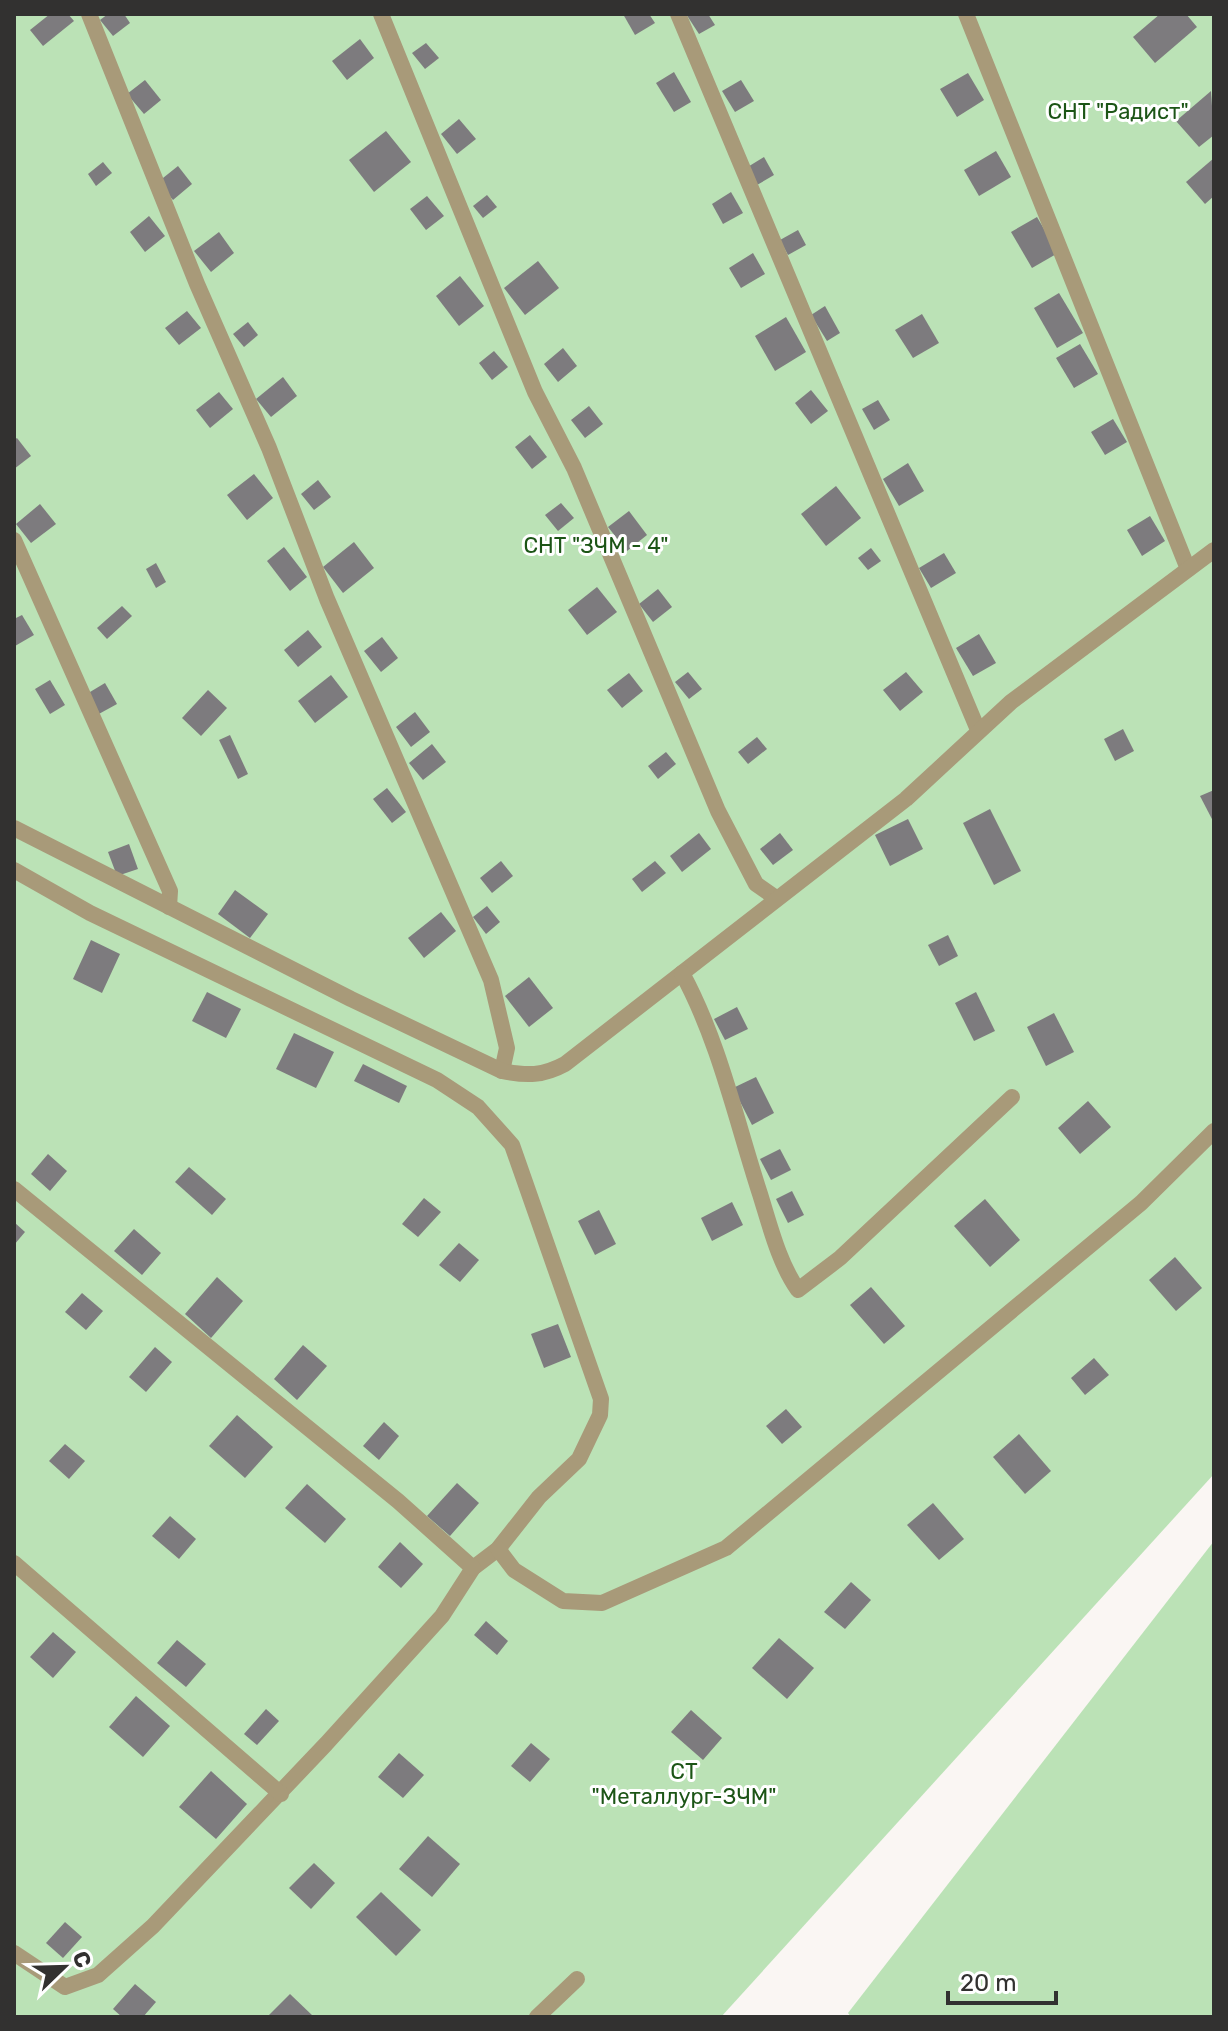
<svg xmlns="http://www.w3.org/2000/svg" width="1228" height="2031" font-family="Rubik,sans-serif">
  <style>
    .green { fill: #bbe2b6 }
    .building { fill: #7d7b7e }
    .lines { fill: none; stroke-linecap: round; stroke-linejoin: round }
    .lane { stroke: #a89a79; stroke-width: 16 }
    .labels { text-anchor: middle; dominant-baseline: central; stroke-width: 6; stroke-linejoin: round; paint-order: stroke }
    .park-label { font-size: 22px; fill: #1c5516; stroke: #fff }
  </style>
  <rect width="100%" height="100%" fill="#faf6f3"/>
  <g class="green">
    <polygon points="14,14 1214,14 1214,1474 721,2017 14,2017"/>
    <polygon points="1214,1541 1214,2017 851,2017 848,2013"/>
  </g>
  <g class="building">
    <polygon points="50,14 68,14 74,21 43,46 30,30"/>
    <polygon points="108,14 124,14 130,23 113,36 100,20"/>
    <polygon points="623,14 649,14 655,23 635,35"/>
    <polygon points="686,14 708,14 715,25 699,34"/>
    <polygon points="1160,14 1186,14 1197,27 1155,63 1133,37"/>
    <polygon points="360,39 374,58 347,80 332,61"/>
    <polygon points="426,43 439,58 425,69 412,53"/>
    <polygon points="674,72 691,102 674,112 656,83"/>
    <polygon points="968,73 984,100 957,117 940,89"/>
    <polygon points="145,80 161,100 144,114 127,94"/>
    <polygon points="741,80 754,101 735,112 722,91"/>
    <polygon points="1211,91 1214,135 1199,147 1176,121"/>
    <polygon points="459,119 476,139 457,154 441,134"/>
    <polygon points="386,131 411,162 374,192 349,160"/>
    <polygon points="996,151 1011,177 979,196 964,170"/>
    <polygon points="764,157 774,175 757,185 746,168"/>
    <polygon points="1214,158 1214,196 1205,204 1186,182"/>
    <polygon points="103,162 112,173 96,186 88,174"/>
    <polygon points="178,166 192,184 173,200 158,182"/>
    <polygon points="731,192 743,213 723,224 712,204"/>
    <polygon points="487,195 497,207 483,218 473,206"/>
    <polygon points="427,196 444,216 426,230 410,209"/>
    <polygon points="149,216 165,236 145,252 130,232"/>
    <polygon points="1037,217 1058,253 1032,268 1011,232"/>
    <polygon points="798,230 806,245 788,255 780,240"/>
    <polygon points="219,232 234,253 211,272 194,251"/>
    <polygon points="753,253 765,274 741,288 729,268"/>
    <polygon points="538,261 559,288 525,315 504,288"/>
    <polygon points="460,276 484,306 459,326 436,296"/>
    <polygon points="1059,293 1083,333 1057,348 1034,308"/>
    <polygon points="825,306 840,333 827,341 811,315"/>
    <polygon points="187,311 201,328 179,345 165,328"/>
    <polygon points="922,314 939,343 913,358 895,330"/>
    <polygon points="786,317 806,352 775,371 755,336"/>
    <polygon points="248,322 258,335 244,347 233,334"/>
    <polygon points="1080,344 1098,374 1074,388 1056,358"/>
    <polygon points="563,348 577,366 558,382 544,364"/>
    <polygon points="494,351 508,367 492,380 479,363"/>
    <polygon points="283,377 297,396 271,417 256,399"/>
    <polygon points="811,390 828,411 811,424 795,403"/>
    <polygon points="219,392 233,409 210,428 196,410"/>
    <polygon points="878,400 890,420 874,430 862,409"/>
    <polygon points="589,406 603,424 585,438 571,420"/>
    <polygon points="1113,419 1127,442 1105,455 1091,432"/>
    <polygon points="530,435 547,457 532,469 515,447"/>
    <polygon points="17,438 31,456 14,469 14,440"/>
    <polygon points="908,463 924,491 899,506 883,479"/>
    <polygon points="254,474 273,498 247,520 227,495"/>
    <polygon points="318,480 331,497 314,510 301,494"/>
    <polygon points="836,486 861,518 826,546 801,514"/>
    <polygon points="561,503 574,518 558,531 545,515"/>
    <polygon points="40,504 56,524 31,543 16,524"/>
    <polygon points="629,511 647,535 627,551 608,527"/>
    <polygon points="1150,516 1165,541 1142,556 1127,530"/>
    <polygon points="354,542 374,568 343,593 323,567"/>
    <polygon points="284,547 307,577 290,591 267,561"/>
    <polygon points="871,548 881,561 868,570 858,558"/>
    <polygon points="944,553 956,573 931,588 919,568"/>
    <polygon points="156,563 166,582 156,588 146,569"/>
    <polygon points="597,587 617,612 587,635 568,610"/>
    <polygon points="658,589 672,607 653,622 639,604"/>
    <polygon points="122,606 132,616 107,639 97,628"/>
    <polygon points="22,615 34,635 15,646 14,619"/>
    <polygon points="308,630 322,647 298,667 284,650"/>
    <polygon points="979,634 996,663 973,676 956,648"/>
    <polygon points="382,637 398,658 381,672 364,651"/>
    <polygon points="688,672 702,689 689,699 675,682"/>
    <polygon points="906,672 923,692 900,711 883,690"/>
    <polygon points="629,673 643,691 622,708 607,690"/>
    <polygon points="331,675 348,697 315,723 298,701"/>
    <polygon points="50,680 65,705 50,714 35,689"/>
    <polygon points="105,683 117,704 97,715 85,695"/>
    <polygon points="208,690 227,708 201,736 182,718"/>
    <polygon points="415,712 430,732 411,747 396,727"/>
    <polygon points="1123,729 1134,751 1115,761 1104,739"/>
    <polygon points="230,735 248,774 238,779 219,740"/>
    <polygon points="757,737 767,749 748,764 738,752"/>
    <polygon points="432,744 446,762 423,780 409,763"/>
    <polygon points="666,752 676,764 658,779 648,766"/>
    <polygon points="387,788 406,812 392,823 373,799"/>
    <polygon points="1214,790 1214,823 1200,796"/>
    <polygon points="990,809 1021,871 994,885 963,823"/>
    <polygon points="908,819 923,849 890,866 875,835"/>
    <polygon points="699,833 711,849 682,872 670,856"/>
    <polygon points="780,833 793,850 773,865 760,849"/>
    <polygon points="129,844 138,869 117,876 108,852"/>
    <polygon points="501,861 513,876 492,893 480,878"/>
    <polygon points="655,861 666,873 642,892 632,879"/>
    <polygon points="235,890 268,914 250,938 218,914"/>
    <polygon points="487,906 500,922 486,934 473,917"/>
    <polygon points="441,912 456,931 424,958 408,938"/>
    <polygon points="948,935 958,956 939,966 928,945"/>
    <polygon points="91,940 120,954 102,993 73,979"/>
    <polygon points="529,977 553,1008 529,1027 505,996"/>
    <polygon points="207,992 241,1009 226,1038 192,1021"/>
    <polygon points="976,992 995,1031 974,1041 955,1003"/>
    <polygon points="737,1007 748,1029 725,1040 714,1019"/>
    <polygon points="1054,1013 1074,1052 1046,1066 1027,1027"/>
    <polygon points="294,1033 334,1052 316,1088 276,1069"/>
    <polygon points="363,1064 407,1086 399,1103 354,1081"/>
    <polygon points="756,1077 774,1113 752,1125 733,1088"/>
    <polygon points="1088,1101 1111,1127 1080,1154 1058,1128"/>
    <polygon points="780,1149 791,1170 771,1180 760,1159"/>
    <polygon points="48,1154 67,1171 50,1191 31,1174"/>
    <polygon points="189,1167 226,1199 212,1215 175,1182"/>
    <polygon points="792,1191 804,1215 788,1223 776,1199"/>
    <polygon points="424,1198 441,1212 418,1237 402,1224"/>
    <polygon points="985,1199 1020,1240 990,1267 954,1226"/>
    <polygon points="732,1202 743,1225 712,1241 701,1218"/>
    <polygon points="599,1210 616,1244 595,1255 578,1221"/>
    <polygon points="14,1222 25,1232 14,1245"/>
    <polygon points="134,1229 161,1253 142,1275 114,1251"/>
    <polygon points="459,1243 479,1260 460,1282 439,1265"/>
    <polygon points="1175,1257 1202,1288 1176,1311 1149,1280"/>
    <polygon points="217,1277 243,1301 211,1338 185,1314"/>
    <polygon points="871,1287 905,1326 884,1344 850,1305"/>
    <polygon points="82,1293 103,1311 86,1330 65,1312"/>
    <polygon points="558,1324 571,1357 544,1368 531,1334"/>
    <polygon points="303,1345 327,1366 297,1400 274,1379"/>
    <polygon points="155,1347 172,1362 146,1392 129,1377"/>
    <polygon points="1094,1358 1109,1375 1085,1395 1071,1378"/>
    <polygon points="786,1409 802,1427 782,1444 766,1426"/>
    <polygon points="237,1415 273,1447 245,1478 209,1446"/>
    <polygon points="384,1422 399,1436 379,1460 363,1446"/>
    <polygon points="1019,1434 1051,1471 1025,1494 993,1457"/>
    <polygon points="65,1444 85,1461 69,1479 49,1461"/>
    <polygon points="457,1483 479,1503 450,1536 427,1516"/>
    <polygon points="307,1484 346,1519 325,1543 285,1508"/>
    <polygon points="933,1503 964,1539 939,1560 907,1525"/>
    <polygon points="170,1516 196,1539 179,1559 152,1536"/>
    <polygon points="400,1542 423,1564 401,1588 378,1567"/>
    <polygon points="851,1582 871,1600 845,1629 824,1612"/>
    <polygon points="486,1621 508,1641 497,1655 474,1635"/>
    <polygon points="53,1632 76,1652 53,1678 30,1657"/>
    <polygon points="779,1638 814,1668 787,1699 752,1668"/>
    <polygon points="177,1640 206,1664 186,1687 157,1663"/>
    <polygon points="136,1696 170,1726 143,1757 109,1727"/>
    <polygon points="266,1709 279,1721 257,1745 244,1734"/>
    <polygon points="691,1710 722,1738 703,1760 671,1732"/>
    <polygon points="531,1743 550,1759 530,1782 511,1766"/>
    <polygon points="399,1753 424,1775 403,1798 378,1777"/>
    <polygon points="211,1771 247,1804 216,1839 179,1807"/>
    <polygon points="428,1836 460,1864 432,1897 399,1869"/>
    <polygon points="314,1863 335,1883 311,1909 289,1888"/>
    <polygon points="381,1892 421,1930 396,1956 356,1917"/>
    <polygon points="65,1922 82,1937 63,1958 46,1943"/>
    <polygon points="135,1984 156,2002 143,2017 122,2017 113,2009"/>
    <polygon points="290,1994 314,2017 267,2017"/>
  </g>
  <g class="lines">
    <g class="lane">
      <polyline points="89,14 197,284 269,448 327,599 491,980 507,1048 502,1071"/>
      <polyline points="381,14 535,392 574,468 718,811 756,884 776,898"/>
      <polyline points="678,14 978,730"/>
      <polyline points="966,14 1188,569"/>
      <polyline points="14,540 170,891 169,907"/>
      <path d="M14,828l337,171 151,72c25,5 41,5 63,-7l341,-265 105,-97 203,-152"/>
      <polyline points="14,870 90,913 437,1080 478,1107 512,1145 601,1399 600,1415 579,1459 539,1497 498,1549 473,1568 442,1616 326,1744 153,1926 98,1975 65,1987 14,1953"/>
      <path d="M682,973c37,68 54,147 78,221 10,32 19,69 38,96l42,-32 172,-161"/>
      <polyline points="14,1189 398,1501 473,1568"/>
      <polyline points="498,1549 514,1570 563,1601 602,1603 726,1548 1141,1203 1214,1131"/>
      <polyline points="14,1563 281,1794"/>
      <polyline points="537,2017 577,1979"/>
    </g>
  </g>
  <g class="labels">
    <g class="park-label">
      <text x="1118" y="111">СНТ "Радист"</text>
      <text x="596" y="545">СНТ "ЗЧМ - 4"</text>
      <text x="684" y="1771">СТ<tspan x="684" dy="25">"Металлург-ЗЧМ"</tspan></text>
    </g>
  </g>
  <rect width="1228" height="2031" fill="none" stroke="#323130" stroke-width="32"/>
  <g transform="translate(64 1967) rotate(67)" stroke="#ffffff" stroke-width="6" paint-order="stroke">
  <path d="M0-6L14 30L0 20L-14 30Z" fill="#323130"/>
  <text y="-12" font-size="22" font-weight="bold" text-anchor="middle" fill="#323130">С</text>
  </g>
  <path d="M948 1991v12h108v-12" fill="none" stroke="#323130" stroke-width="4"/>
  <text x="960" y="1991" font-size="24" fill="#323130" stroke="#ffffff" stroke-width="6" paint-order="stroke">20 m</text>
</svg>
